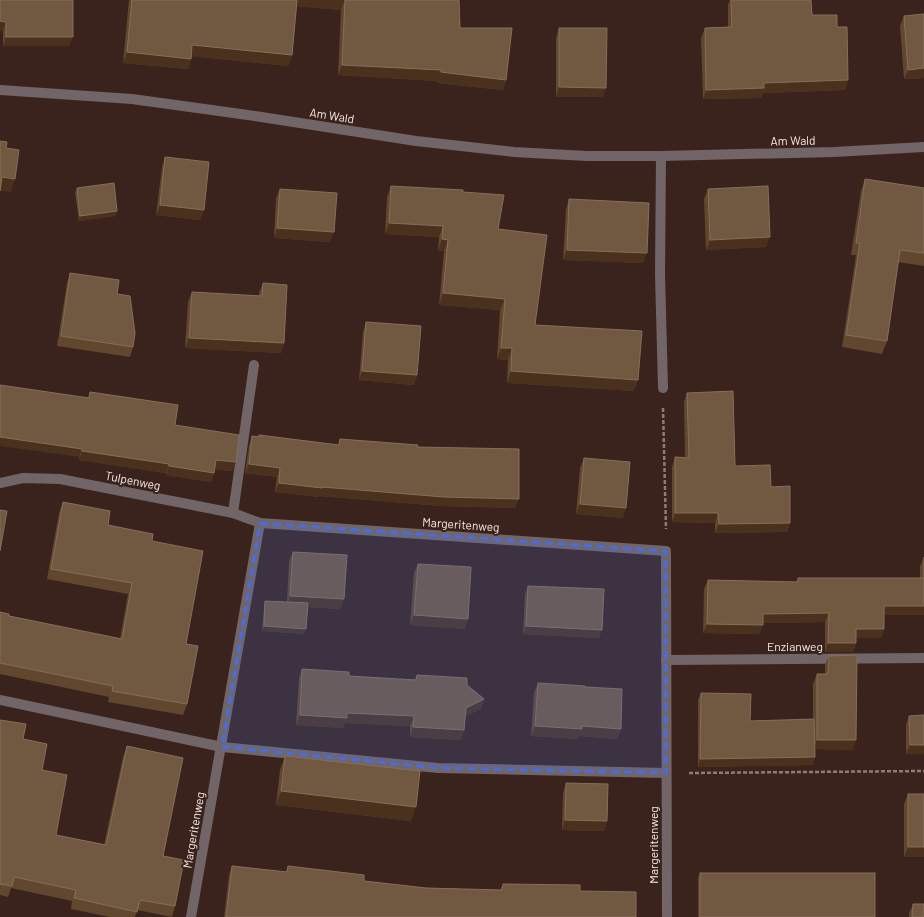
<svg xmlns="http://www.w3.org/2000/svg" width="924" height="917" font-family="Barlow,sans-serif">
  <style>
    .lines { fill: none; stroke-linecap: round; stroke-linejoin: round }
    .path { stroke: #8f7b75; stroke-width: 2.5; stroke-dasharray: 4 2; stroke-linecap: butt }
    .minor { stroke: #726567; stroke-width: 10 }
    .wall { fill: #60472d }
    .shaded-wall { fill: #4a311e }
    .building { fill: #715840; stroke: #866f5a }
    .marked { fill: #496dda; fill-opacity: 0.2; stroke: #496dda; stroke-width: 3; stroke-dasharray: 8 5; stroke-linejoin: round }
    .labels { text-anchor: middle; dominant-baseline: central; stroke-width: 4; stroke-linejoin: round; paint-order: stroke }
    .street-label { font-size: 12px; fill: #f9e8e4; stroke: #3a231c }
  </style>
  <rect width="100%" height="100%" fill="#3a231c"/>
  <g class="lines">
    <g class="path">
      <polyline points="663,408 666,529"/>
      <polyline points="689,773 924,771"/>
    </g>
    <g class="minor">
      <polyline points="0,90 132,99 248,115 416,141 514,152 587,156 661,156 834,152 924,147"/>
      <polyline points="661,156 660,274 663,388"/>
      <polyline points="0,483 23,478 60,479 233,513 260,523 666,551 667,917"/>
      <polyline points="233,513 254,365"/>
      <polyline points="666,660 924,658"/>
      <polyline points="0,700 222,747 438,768 666,773"/>
      <polyline points="191,917 260,523"/>
    </g>
  </g>
  <g class="wall">
    <polygon points="0,0 69,46 3,46 3,31 0,30"/>
    <polygon points="129,0 459,0 460,28 506,80 503,90 437,83 438,81 338,75 341,10 297,6 292,55 288,66 192,56 188,69 123,63"/>
    <polygon points="730,0 811,0 812,15 837,27 848,80 845,90 763,93 761,98 703,99 701,38 705,28 728,27 728,5"/>
    <polygon points="924,14 924,78 904,79 900,26 904,16"/>
    <polygon points="559,28 603,97 556,97 556,38"/>
    <polygon points="165,157 204,210 200,220 156,215 162,167"/>
    <polygon points="865,179 924,188 924,266 898,262 887,341 882,354 842,347 856,255 851,255 861,191"/>
    <polygon points="391,186 463,192 498,229 535,325 634,391 507,383 508,360 497,359 500,310 439,305 444,251 438,251 439,237 385,234 387,197"/>
    <polygon points="77,188 117,211 115,216 79,221 75,193"/>
    <polygon points="280,189 330,242 274,238 276,198"/>
    <polygon points="708,189 766,247 706,250 704,199"/>
    <polygon points="569,199 643,263 563,260 566,209"/>
    <polygon points="70,273 117,294 133,347 130,357 57,346 67,283"/>
    <polygon points="263,283 284,343 281,353 185,348 188,302 192,292 259,296 259,293"/>
    <polygon points="366,322 417,375 414,385 359,380 363,332"/>
    <polygon points="90,392 175,425 236,462 232,471 215,469 211,482 166,475 166,473 79,460 88,398"/>
    <polygon points="687,393 735,466 771,487 790,523 787,532 715,533 715,523 672,522 672,467 675,457 685,458 684,402"/>
    <polygon points="259,435 338,445 340,439 417,447 515,508 441,506 319,496 319,497 275,492 277,477 245,473 249,445 252,436 258,437"/>
    <polygon points="584,458 623,518 576,514 580,468"/>
    <polygon points="63,502 108,525 152,541 186,644 187,704 183,715 108,702 109,697 0,674 0,612 9,616 120,639 128,594 47,579 59,513"/>
    <polygon points="293,552 344,599 340,609 307,607 304,634 262,631 264,606 265,601 287,602 289,561"/>
    <polygon points="924,557 924,615 884,615 884,629 881,638 856,638 856,643 853,652 825,652 825,622 763,623 759,634 703,633 704,589 708,580 796,582 798,578 920,578 920,566"/>
    <polygon points="418,564 465,629 410,625 414,573"/>
    <polygon points="528,586 599,638 523,634 525,594"/>
    <polygon points="829,656 853,750 815,749 815,757 812,765 698,767 698,700 701,693 750,721 813,719 813,684 817,674 825,674 825,665"/>
    <polygon points="302,669 349,676 415,680 417,675 467,685 484,699 481,709 465,716 464,730 461,740 410,737 410,726 345,723 343,728 296,725 299,678"/>
    <polygon points="538,683 585,687 621,729 617,739 579,736 578,739 531,736 534,693"/>
    <polygon points="924,715 924,754 906,754 906,725 909,716"/>
    <polygon points="0,720 23,739 42,770 56,835 104,845 123,757 127,746 163,856 175,906 172,917 137,910 135,917 110,917 71,909 72,901 11,888 8,897 0,895"/>
    <polygon points="285,756 411,821 276,805 280,770"/>
    <polygon points="566,783 607,821 604,831 562,830 563,793"/>
    <polygon points="908,794 924,794 924,857 904,857 904,804"/>
    <polygon points="232,866 286,872 288,866 364,881 426,888 500,890 503,884 580,891 636,917 224,917 229,875"/>
    <polygon points="700,873 875,917 698,917 698,878"/>
    <polygon points="913,904 924,917 909,917 909,913"/>
  </g>
  <g class="shaded-wall">
    <polygon points="296,0 345,0 341,10 294,6"/>
    <polygon points="0,21 6,22 3,31 0,30"/>
    <polygon points="6,37 73,37 69,46 3,46"/>
    <polygon points="192,45 292,55 288,66 188,56"/>
    <polygon points="127,52 191,59 188,69 123,63"/>
    <polygon points="342,65 441,70 438,81 338,75"/>
    <polygon points="924,68 924,78 904,79 908,70"/>
    <polygon points="441,72 506,80 503,90 437,83"/>
    <polygon points="848,80 845,90 763,93 761,98 703,99 706,90 764,83"/>
    <polygon points="559,87 606,88 603,97 556,97"/>
    <polygon points="2,177 15,179 11,192 0,191"/>
    <polygon points="160,205 204,210 200,220 156,215"/>
    <polygon points="117,211 115,216 79,221 80,216"/>
    <polygon points="389,223 443,226 439,237 385,234"/>
    <polygon points="277,228 334,232 330,242 274,238"/>
    <polygon points="770,237 766,247 706,250 710,240"/>
    <polygon points="442,239 448,240 444,251 438,251"/>
    <polygon points="567,250 647,253 643,263 563,260"/>
    <polygon points="443,293 505,299 500,310 439,305"/>
    <polygon points="189,338 284,343 281,353 185,348"/>
    <polygon points="501,348 512,348 508,360 497,359"/>
    <polygon points="362,371 417,375 414,385 359,380"/>
    <polygon points="511,371 638,380 634,391 507,383"/>
    <polygon points="0,437 82,449 79,457 0,446"/>
    <polygon points="82,451 169,464 166,473 79,460"/>
    <polygon points="216,460 236,462 232,471 213,469"/>
    <polygon points="249,464 280,468 277,477 245,473"/>
    <polygon points="169,466 214,473 211,482 166,475"/>
    <polygon points="279,483 322,487 519,499 515,508 441,506 319,496 319,497 275,492"/>
    <polygon points="580,504 626,508 623,518 576,514"/>
    <polygon points="675,513 718,513 715,523 672,522"/>
    <polygon points="790,523 787,532 715,533 719,524"/>
    <polygon points="290,596 344,599 340,609 287,606"/>
    <polygon points="884,606 924,606 924,615 881,615"/>
    <polygon points="829,613 825,622 760,623 763,614"/>
    <polygon points="414,615 468,619 465,629 410,625"/>
    <polygon points="707,624 763,625 759,634 703,633"/>
    <polygon points="264,626 306,629 304,634 262,631"/>
    <polygon points="526,626 602,630 599,638 523,634"/>
    <polygon points="856,629 884,629 881,638 853,638"/>
    <polygon points="828,643 856,643 853,652 825,652"/>
    <polygon points="484,699 481,709 462,718 466,708"/>
    <polygon points="347,713 414,716 410,726 345,723 343,728 296,725 300,715"/>
    <polygon points="535,726 582,726 621,729 617,739 579,736 578,739 531,736"/>
    <polygon points="413,727 464,730 461,740 410,737"/>
    <polygon points="817,740 856,740 853,750 813,749"/>
    <polygon points="910,745 924,745 924,754 906,754"/>
    <polygon points="815,757 812,765 698,767 700,759"/>
    <polygon points="281,791 416,807 411,821 276,805"/>
    <polygon points="565,820 607,821 604,831 562,830"/>
    <polygon points="908,847 924,847 924,857 904,857"/>
  </g>
  <g class="building">
    <polygon points="0,0 73,0 73,37 6,37 6,22 0,21"/>
    <polygon points="132,0 297,0 292,55 192,45 191,59 127,52"/>
    <polygon points="345,0 459,0 460,28 512,28 506,80 441,72 441,70 342,65"/>
    <polygon points="731,0 811,0 812,15 837,15 837,27 847,27 848,80 764,83 764,88 706,90 705,28 732,27"/>
    <polygon points="924,14 924,68 908,70 904,16"/>
    <polygon points="559,28 607,28 606,88 559,87"/>
    <polygon points="0,141 7,142 6,148 19,150 15,179 2,177 0,191"/>
    <polygon points="165,157 209,162 204,210 160,205"/>
    <polygon points="865,179 924,188 924,253 900,250 887,341 846,335 860,243 856,243"/>
    <polygon points="114,183 117,211 80,216 77,188"/>
    <polygon points="391,186 463,190 463,192 504,195 498,229 547,235 535,325 642,331 638,380 511,371 512,348 501,348 505,299 443,293 448,240 442,239 443,226 389,223"/>
    <polygon points="768,186 770,237 710,240 708,189"/>
    <polygon points="280,189 337,193 334,232 277,228"/>
    <polygon points="569,199 649,203 647,253 567,250"/>
    <polygon points="70,273 119,280 117,294 130,296 135,333 133,347 61,336"/>
    <polygon points="263,283 287,285 284,343 189,338 192,292 262,296"/>
    <polygon points="366,322 421,326 417,375 362,371"/>
    <polygon points="0,385 89,398 90,392 178,405 175,425 239,435 236,462 216,460 214,473 169,466 169,464 82,451 82,449 0,437"/>
    <polygon points="733,391 735,466 770,465 771,487 790,486 790,523 719,524 718,513 675,513 675,457 689,458 687,393"/>
    <polygon points="259,435 339,445 340,439 418,445 417,447 519,449 519,499 444,497 322,487 322,488 279,483 280,468 249,464 252,436 259,437"/>
    <polygon points="584,458 630,462 626,508 580,504"/>
    <polygon points="63,502 110,511 108,525 153,534 152,541 203,551 186,644 198,646 187,704 112,691 113,686 0,663 0,612 9,614 9,616 122,639 132,583 51,569"/>
    <polygon points="0,510 7,511 0,551"/>
    <polygon points="293,552 347,555 344,599 290,596"/>
    <polygon points="924,557 924,606 884,606 884,629 856,629 856,643 828,643 829,613 763,614 763,625 707,624 708,580 798,582 798,578 924,578"/>
    <polygon points="418,564 471,567 468,619 414,615"/>
    <polygon points="528,586 604,589 602,630 526,626"/>
    <polygon points="265,601 308,603 306,629 264,626"/>
    <polygon points="857,655 856,740 817,740 817,674 828,674 829,656"/>
    <polygon points="302,669 349,672 349,676 416,680 417,675 467,678 467,685 484,699 466,708 464,730 413,727 414,716 347,713 347,718 300,715"/>
    <polygon points="538,683 585,686 585,687 622,689 621,729 582,726 582,729 535,726"/>
    <polygon points="701,693 751,694 750,721 814,719 815,757 700,759"/>
    <polygon points="924,715 924,745 910,745 909,716"/>
    <polygon points="0,720 26,724 23,739 47,744 42,770 67,775 56,835 106,845 127,746 183,758 163,856 184,860 175,906 140,900 137,912 74,898 76,890 14,877 12,886 0,884"/>
    <polygon points="285,756 420,771 416,807 281,791"/>
    <polygon points="566,783 608,784 607,821 565,820"/>
    <rect x="908" y="794" width="16" height="53"/>
    <polygon points="232,866 287,872 288,866 339,872 364,875 364,881 426,888 502,890 503,884 580,885 580,891 636,892 636,917 226,917"/>
    <rect x="700" y="873" width="175" height="44"/>
    <polygon points="913,904 924,904 924,917 912,917"/>
  </g>
  <path class="marked" d="M260,523l406,28v222l-228,-5 -216,-21z"/>
  <g class="labels">
    <g class="street-label">
      <text transform="translate(332 115) rotate(9)">Am Wald</text>
      <text transform="translate(793 140) rotate(-1)">Am Wald</text>
      <text transform="translate(133 480) rotate(11)">Tulpenweg</text>
      <text transform="translate(461 524) rotate(4)">Margeritenweg</text>
      <text x="795" y="646">Enzianweg</text>
      <text transform="translate(193 830) rotate(-80)">Margeritenweg</text>
      <text transform="translate(653 845) rotate(-90)">Margeritenweg</text>
    </g>
  </g>
</svg>
